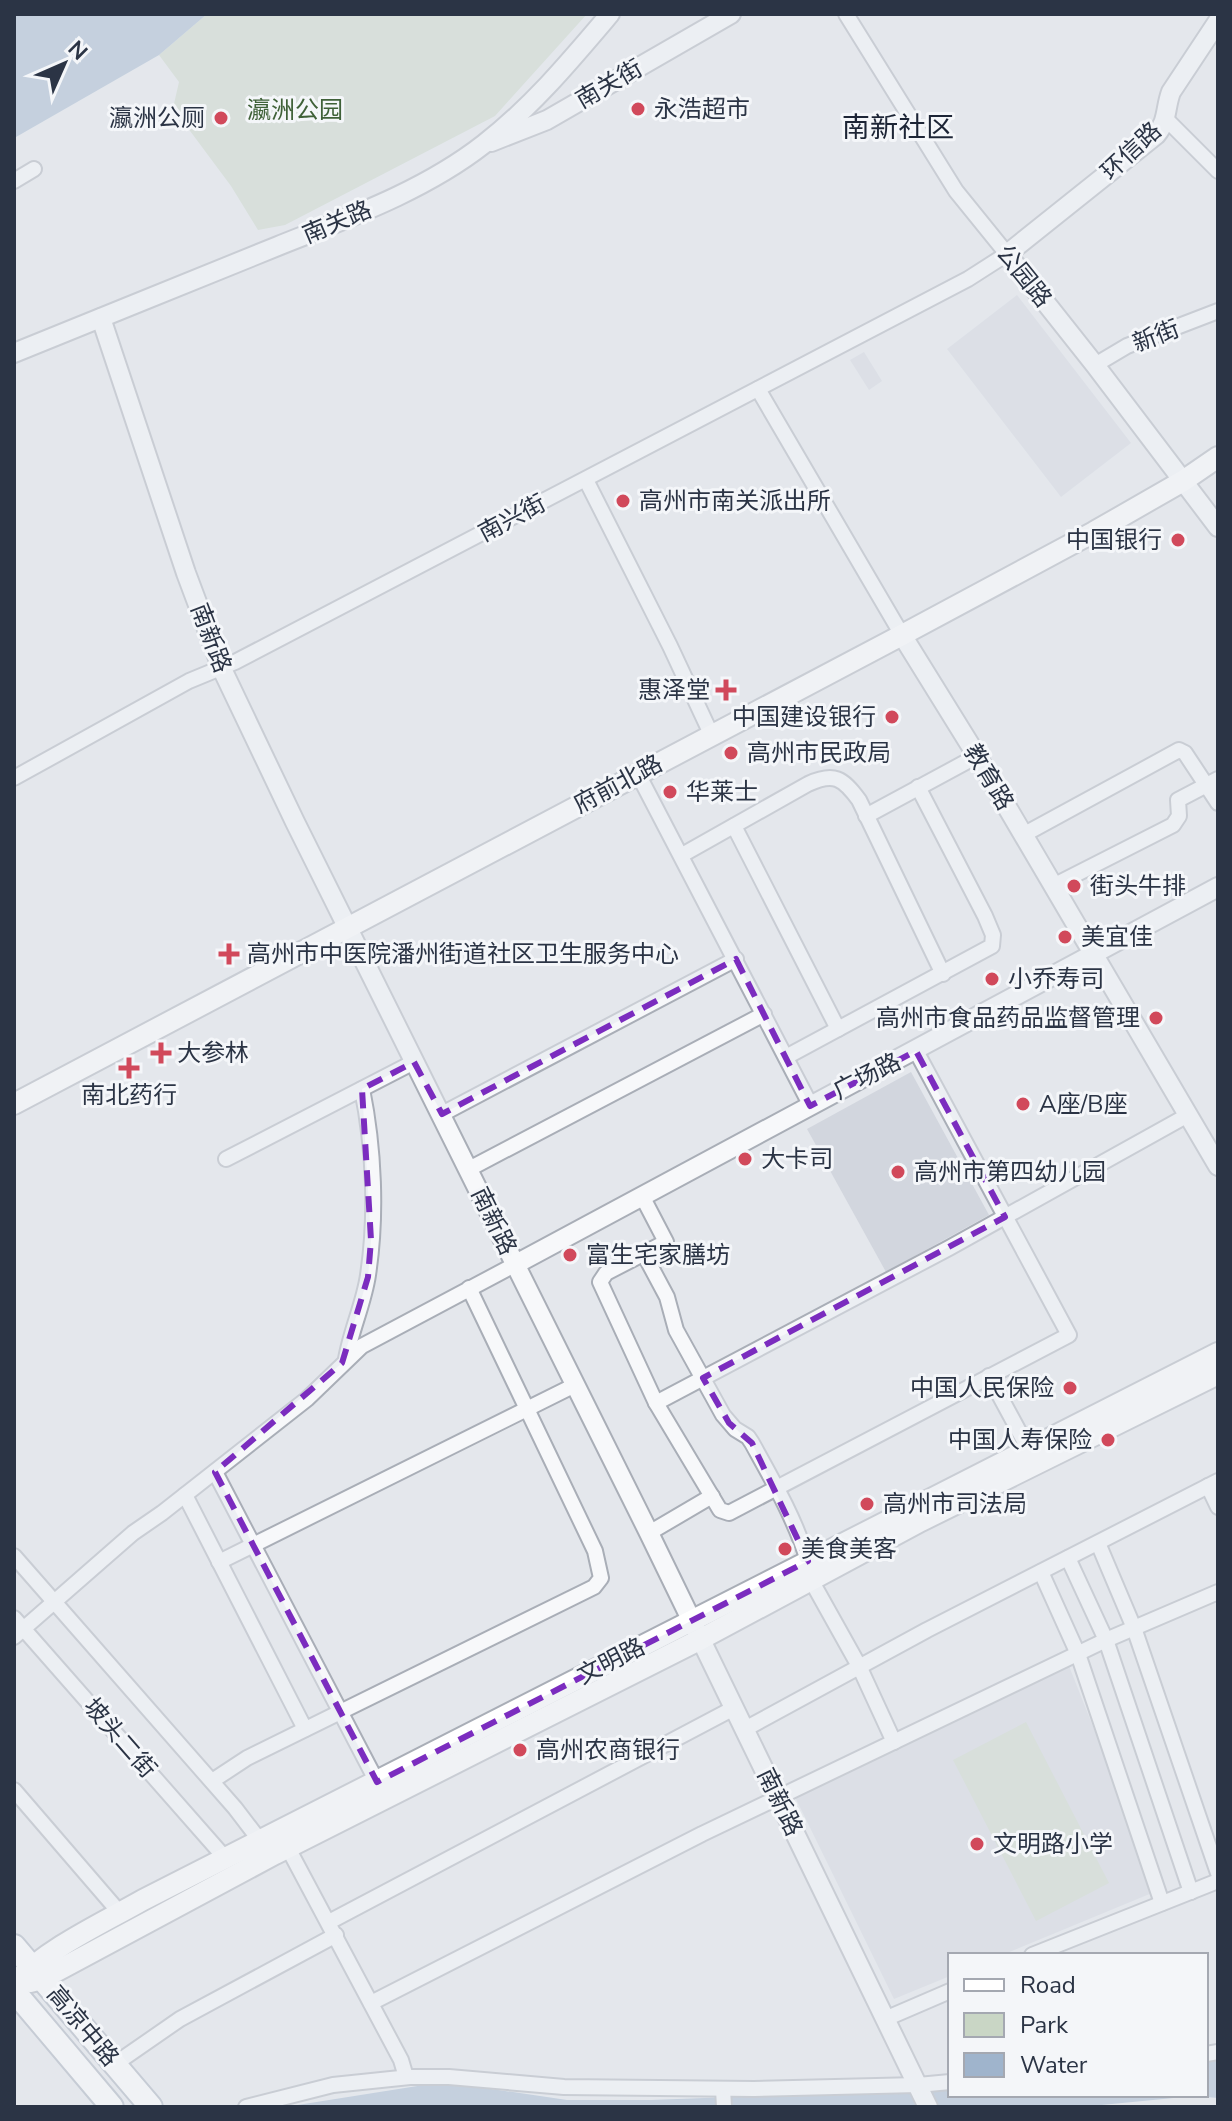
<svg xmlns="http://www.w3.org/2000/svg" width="1232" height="2121" font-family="'Nunito Sans','Noto Sans SC',sans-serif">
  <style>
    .built { fill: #d2d6de }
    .green { fill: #c9d6c5 }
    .water { fill: #9fb4cc }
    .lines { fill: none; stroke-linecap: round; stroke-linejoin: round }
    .minor-casing { stroke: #a9aeb7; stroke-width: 18 }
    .tertiary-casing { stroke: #a9aeb7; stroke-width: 22 }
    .secondary-casing { stroke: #a9aeb7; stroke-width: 24 }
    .primary-casing { stroke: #a3abb8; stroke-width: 26 }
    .minor { stroke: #f7f8fa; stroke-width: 14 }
    .tertiary { stroke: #f7f8fa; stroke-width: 18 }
    .secondary { stroke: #fff; stroke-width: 20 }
    .primary { stroke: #fff; stroke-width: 22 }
    .marked { fill: none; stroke: #7b2cbf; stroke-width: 6; stroke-dasharray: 16 10; stroke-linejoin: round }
    .poi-dot { fill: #d1495b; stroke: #f4f6f9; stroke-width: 3 }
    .labels { text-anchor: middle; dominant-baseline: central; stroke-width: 6; stroke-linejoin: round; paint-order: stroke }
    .street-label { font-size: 24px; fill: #2b3445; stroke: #f4f6f9 }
    .poi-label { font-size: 24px; fill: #2b3445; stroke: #f4f6f9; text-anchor: start }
    .park-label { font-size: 24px; fill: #3f6138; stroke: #f4f6f9 }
    .quarter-label { font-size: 28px; fill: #1d2536; stroke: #f4f6f9 }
  </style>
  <rect width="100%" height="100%" fill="#e4e7ec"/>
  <g class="built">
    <polygon points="1017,295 1131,443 1061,497 947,349"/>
    <polygon points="864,352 882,381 869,390 850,360"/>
    <polygon points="911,1072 989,1215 886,1272 807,1129"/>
    <polygon points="1069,1666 1113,1777 1152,1893 1002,1955 950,1955 950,1976 894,1999 794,1795"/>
  </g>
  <g class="green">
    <polygon points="207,14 587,14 495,116 285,225 258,230 231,186 173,108 179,82 159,55"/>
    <polygon points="1026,1722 1109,1883 1036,1921 953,1760"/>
  </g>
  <g class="water">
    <polygon points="14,14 207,14 159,55 16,137 14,133"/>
    <polygon points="1218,2059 1218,2098 1194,2096 1081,2107 285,2107 430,2084 485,2088 567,2100 651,2100 950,2089 950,2095 1206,2095 1206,2061"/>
  </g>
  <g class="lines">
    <g class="minor-casing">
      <g id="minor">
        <polyline points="1166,119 1218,171"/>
        <polyline points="14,181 34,169"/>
        <polyline points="1095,365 1127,346 1218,311"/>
        <polyline points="758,389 902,635"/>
        <polyline points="586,480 670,646 712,736"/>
        <polyline points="638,774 811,1106"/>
        <polyline points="14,778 189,681 235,662 968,279 1007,254 956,191 846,14"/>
        <polyline points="866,816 977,756"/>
        <polyline points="734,826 838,1029"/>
        <polyline points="1023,835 1179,750 1185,753 1218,803"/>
        <path d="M682,855l126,-71c26,-12 35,-6 51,16l84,174"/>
        <polyline points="1053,886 1173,825 1179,816 1178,800 1218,779"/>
        <polyline points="786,1057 992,946 993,935 985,916 918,787"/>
        <polyline points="442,1114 736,959"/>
        <polyline points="226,1159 414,1062"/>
        <polyline points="469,1169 764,1014"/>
        <polyline points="642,1196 666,1242 606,1273 600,1282 656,1403 720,1510 729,1513 1069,1335 916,1051"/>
        <path d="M644,1254l23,43 9,33 47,85 12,14 13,8 4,6c21,38 43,76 56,118"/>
        <path d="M346,1359c5,-29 18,-56 22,-84 9,-60 6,-127 -6,-186"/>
        <polyline points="989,1376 1029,1450"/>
        <polyline points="656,1403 949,1248 1188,1115"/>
        <polyline points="215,1472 377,1782"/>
        <polyline points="1208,1486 1218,1507"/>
        <polyline points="185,1495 305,1729"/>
        <polyline points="649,1533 712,1496"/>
        <polyline points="1098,1543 1134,1628 1218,1873"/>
        <polyline points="14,1556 235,1808 261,1842"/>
        <polyline points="1068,1558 1106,1640 1191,1892"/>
        <polyline points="219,1562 575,1385"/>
        <polyline points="1041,1572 1078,1654 1162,1903"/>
        <polyline points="811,1580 859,1666 894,1742"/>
        <polyline points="14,1618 226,1859"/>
        <polyline points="14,1637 133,1533 162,1513 307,1399 362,1346 516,1264"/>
        <polyline points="745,1729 927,1630 1218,1481"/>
        <polyline points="212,1781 247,1758 594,1587 601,1578 595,1551 469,1288"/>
        <polyline points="14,1790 120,1913"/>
        <polyline points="288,1848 401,2060 406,2077"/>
        <polyline points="329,1922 734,1708"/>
        <polyline points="1032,1955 1218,1881"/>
        <polyline points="371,2003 702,1834 1106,1640 1218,1592"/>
        <polyline points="885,2019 950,1991"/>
        <polyline points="1206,2054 1218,2052"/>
        <polyline points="115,2064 180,2019 336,1935"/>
        <polyline points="723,2089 724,2107"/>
        <polyline points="246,2107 333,2085 410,2077 449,2077 564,2087 754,2089 918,2085 950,2082"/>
      </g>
    </g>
    <g class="tertiary-casing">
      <g id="tertiary">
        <path d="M1218,21l-47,71c-6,16 -3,29 -15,43l-149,119 88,111 123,162"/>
        <polyline points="491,142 547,120 731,14"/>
        <polyline points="101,318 186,573 222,669 295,822 649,1533 928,2107"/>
        <path d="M14,353c88,-36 176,-71 264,-107 70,-28 146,-55 206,-102 48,-37 87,-84 126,-130"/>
        <polyline points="902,635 977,756 1218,1166"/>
        <polyline points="516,1264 1218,887"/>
      </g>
    </g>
    <g class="secondary-casing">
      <g id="secondary">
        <polyline points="14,1104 902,635 1094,532 1183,481 1218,457"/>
        <polyline points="30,1982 42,1979 275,1854 701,1639 921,1521 1218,1374"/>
        <path d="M14,1983c36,-36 85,-58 129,-83l1075,-547"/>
      </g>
    </g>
    <g class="primary-casing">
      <g id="primary">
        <polyline points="14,1946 151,2107"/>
        <polyline points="14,1991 112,2107"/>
      </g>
    </g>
    <use href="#minor" class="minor"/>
    <use href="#tertiary" class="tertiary"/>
    <use href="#secondary" class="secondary"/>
    <use href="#primary" class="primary"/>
  </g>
  <path d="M0 0H1232V2121H0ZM736,959l74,147 106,-55 89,166 -302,161 26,45 23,20 56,118 -431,221 -162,-310 127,-109 26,-86 3,-37 -9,-151 52,-27 28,52z" fill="#e4e7ec" fill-opacity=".55" fill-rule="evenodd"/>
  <path class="marked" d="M736,959l74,147 106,-55 89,166 -302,161 26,45 23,20 56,118 -431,221 -162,-310 127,-109 26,-86 3,-37 -9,-151 52,-27 28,52z"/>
  <g class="poi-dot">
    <circle cx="638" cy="109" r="8"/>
    <circle cx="221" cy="118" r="8"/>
    <circle cx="623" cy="501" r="8"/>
    <circle cx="1178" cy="540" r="8"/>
    <path d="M722 678h8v8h8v8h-8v8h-8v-8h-8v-8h8z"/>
    <circle cx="892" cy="717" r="8"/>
    <circle cx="731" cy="753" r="8"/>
    <circle cx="670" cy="792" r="8"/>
    <circle cx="1074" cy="886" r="8"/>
    <circle cx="1065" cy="937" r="8"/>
    <path d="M225 942h8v8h8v8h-8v8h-8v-8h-8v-8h8z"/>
    <circle cx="992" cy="979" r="8"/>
    <circle cx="1156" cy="1018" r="8"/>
    <path d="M157 1041h8v8h8v8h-8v8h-8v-8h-8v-8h8z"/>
    <path d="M125 1056h8v8h8v8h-8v8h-8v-8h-8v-8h8z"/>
    <circle cx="1023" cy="1104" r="8"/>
    <circle cx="745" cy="1159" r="8"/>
    <circle cx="898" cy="1172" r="8"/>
    <circle cx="570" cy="1255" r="8"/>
    <circle cx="1070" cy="1388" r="8"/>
    <circle cx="1108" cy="1440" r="8"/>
    <circle cx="867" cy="1504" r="8"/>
    <circle cx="785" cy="1549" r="8"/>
    <circle cx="520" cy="1750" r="8"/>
    <circle cx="977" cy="1844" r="8"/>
  </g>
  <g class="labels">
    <g class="street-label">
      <text transform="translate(609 84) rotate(-30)">南关街</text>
      <text transform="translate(1131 151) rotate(-43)">环信路</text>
      <text transform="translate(337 222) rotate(-23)">南关路</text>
      <text transform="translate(1024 276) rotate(51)">公园路</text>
      <text transform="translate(1156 336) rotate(-21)">新街</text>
      <text transform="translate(512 518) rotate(-28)">南兴街</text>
      <text transform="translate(211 638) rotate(69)">南新路</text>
      <text transform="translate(989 777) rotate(59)">教育路</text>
      <text transform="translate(618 784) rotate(-28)">府前北路</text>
      <text transform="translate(867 1076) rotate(-27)">广场路</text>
      <text transform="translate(494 1221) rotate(64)">南新路</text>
      <text transform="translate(611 1661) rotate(-27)">文明路</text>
      <text transform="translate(120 1738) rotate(49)">坡头二街</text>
      <text transform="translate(780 1802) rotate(64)">南新路</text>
      <text transform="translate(83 2026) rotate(50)">高凉中路</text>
    </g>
    <g class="poi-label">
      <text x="654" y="109">永浩超市</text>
      <text x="205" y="118" text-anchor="end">瀛洲公厕</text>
      <text x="639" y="501">高州市南关派出所</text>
      <text x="1162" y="540" text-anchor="end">中国银行</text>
      <text x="710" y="690" text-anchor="end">惠泽堂</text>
      <text x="876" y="717" text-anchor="end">中国建设银行</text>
      <text x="747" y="753">高州市民政局</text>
      <text x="686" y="792">华莱士</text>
      <text x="1090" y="886">街头牛排</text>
      <text x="1081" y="937">美宜佳</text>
      <text x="247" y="954">高州市中医院潘州街道社区卫生服务中心</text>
      <text x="1008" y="979">小乔寿司</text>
      <text x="1140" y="1018" text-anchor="end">高州市食品药品监督管理</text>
      <text x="177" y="1053">大参林</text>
      <text x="129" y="1095" text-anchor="middle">南北药行</text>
      <text x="1039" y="1104">A座/B座</text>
      <text x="761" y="1159">大卡司</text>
      <text x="914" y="1172">高州市第四幼儿园</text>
      <text x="586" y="1255">富生宅家膳坊</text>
      <text x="1054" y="1388" text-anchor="end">中国人民保险</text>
      <text x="1092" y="1440" text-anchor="end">中国人寿保险</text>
      <text x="883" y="1504">高州市司法局</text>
      <text x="801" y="1549">美食美客</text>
      <text x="536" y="1750">高州农商银行</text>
      <text x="993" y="1844">文明路小学</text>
    </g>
    <g class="park-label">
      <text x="295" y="110">瀛洲公园</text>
    </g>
    <g class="quarter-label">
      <text x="898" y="128">南新社区</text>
    </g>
  </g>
  <rect width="1232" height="2121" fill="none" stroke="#2b3445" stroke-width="32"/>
  <rect x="948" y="1953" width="260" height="144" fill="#f4f6f9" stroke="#a4a8b1" stroke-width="2"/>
  <rect x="964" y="1979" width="40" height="12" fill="#ffffff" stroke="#a4a8b1" stroke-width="2"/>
  <text x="1020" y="1993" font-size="24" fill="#2b3445">Road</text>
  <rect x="964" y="2013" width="40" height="24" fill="#c9d6c5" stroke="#a4a8b1" stroke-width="2"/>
  <text x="1020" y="2033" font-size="24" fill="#2b3445">Park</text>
  <rect x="964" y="2053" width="40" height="24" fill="#9fb4cc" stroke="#a4a8b1" stroke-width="2"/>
  <text x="1020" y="2073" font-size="24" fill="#2b3445">Water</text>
  <g transform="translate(64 64) rotate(45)" stroke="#f4f6f9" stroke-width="6" paint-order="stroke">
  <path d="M0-6L14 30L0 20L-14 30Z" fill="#2b3445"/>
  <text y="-12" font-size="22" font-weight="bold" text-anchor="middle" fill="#2b3445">N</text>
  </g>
</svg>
